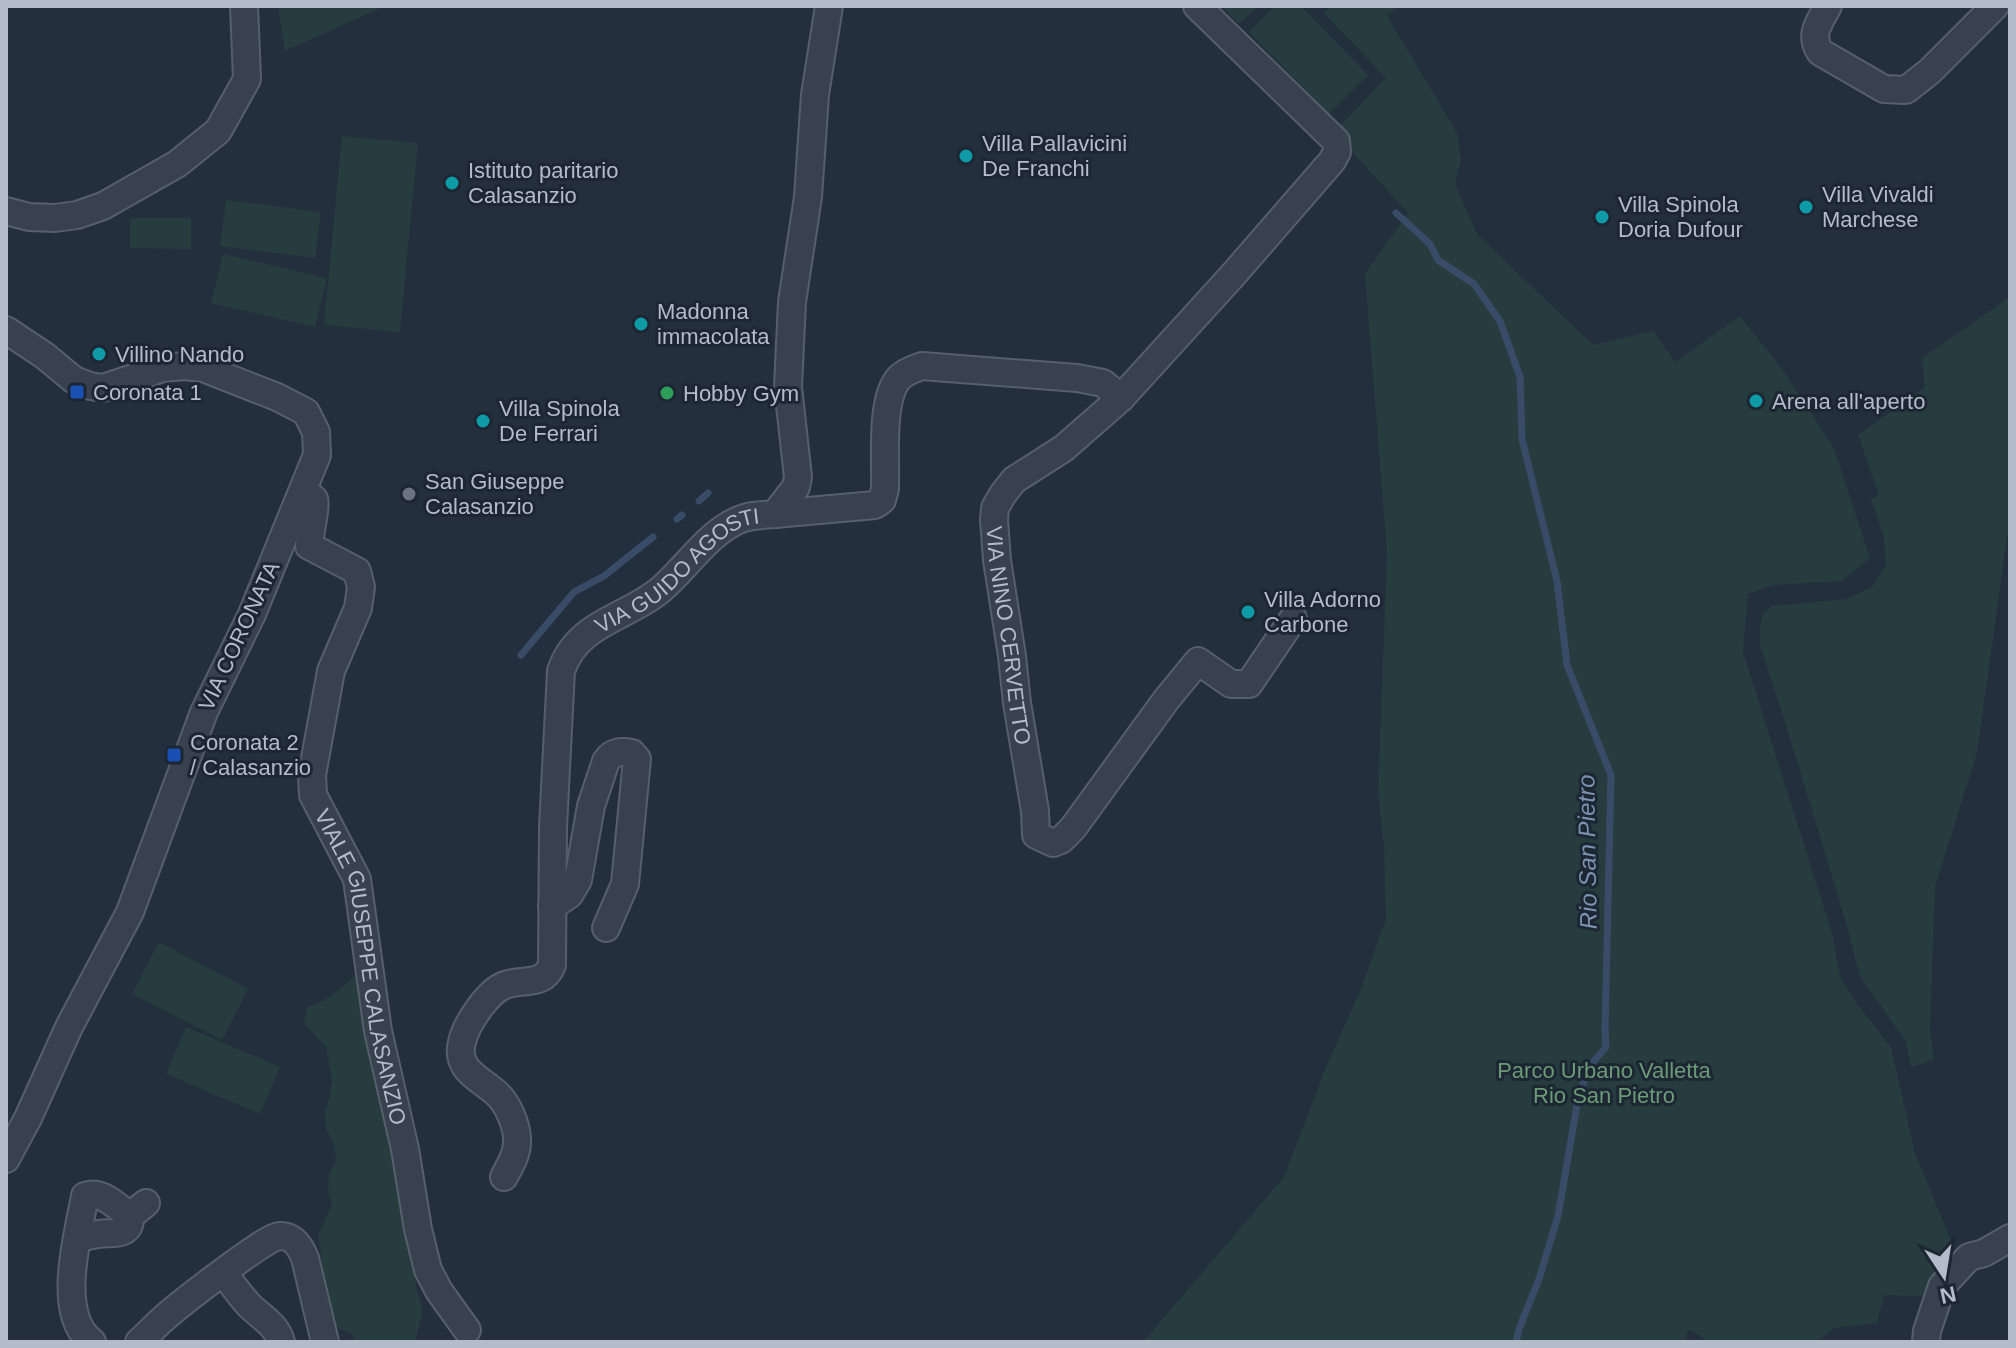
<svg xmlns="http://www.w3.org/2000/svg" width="2016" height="1348" font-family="Helvetica,sans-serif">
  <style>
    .green { fill: #263c3f }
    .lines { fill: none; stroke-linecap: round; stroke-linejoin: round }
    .stream { stroke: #394c67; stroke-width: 7 }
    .minor-casing { stroke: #565f6c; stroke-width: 30 }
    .minor { stroke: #38414e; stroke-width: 26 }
    .culture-dot { fill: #0f9aa8; stroke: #1d2633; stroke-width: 3 }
    .transit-dot { fill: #1a4fb4; stroke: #1d2633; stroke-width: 3 }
    .leisure-dot { fill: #2e9e5b; stroke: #1d2633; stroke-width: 3 }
    .worship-dot { fill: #6b7280; stroke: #1d2633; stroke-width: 3 }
    .labels { text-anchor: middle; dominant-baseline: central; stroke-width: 6; stroke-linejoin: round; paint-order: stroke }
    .poi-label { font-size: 22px; fill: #b4bcc9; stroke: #1d2633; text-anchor: start }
    .street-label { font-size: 22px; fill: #b4bcc9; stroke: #1d2633 }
    .park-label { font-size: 22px; fill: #6b9a76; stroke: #1d2633 }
    .water-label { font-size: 24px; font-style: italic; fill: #7c92b1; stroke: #1d2633 }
  </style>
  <rect width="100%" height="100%" fill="#242f3e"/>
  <g class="green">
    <polygon points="278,6 385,6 285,51"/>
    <polygon points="1221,6 1258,6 1239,24"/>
    <polygon points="1275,6 1301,6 1368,75 1329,114 1249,32"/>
    <polygon points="1330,6 1394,6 1396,8 1387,16 1457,133 1461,159 1455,184 1477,234 1593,345 1653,331 1675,362 1740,316 1782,369 1834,448 1870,558 1842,581 1774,585 1748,594 1743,652 1832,933 1840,976 1854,1000 1891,1047 1915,1153 1953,1245 1932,1297 1884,1295 1877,1323 1835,1328 1816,1342 1709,1342 1689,1329 1684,1342 1143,1342 1284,1177 1326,1067 1361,989 1386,919 1384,848 1378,790 1387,554 1365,274 1408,213 1334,132 1386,78 1324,13"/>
    <polygon points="342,136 418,143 400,332 324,325"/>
    <polygon points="226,200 321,212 315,258 220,246"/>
    <polygon points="130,218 191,218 191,249 130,248"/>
    <polygon points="223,254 327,278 315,327 211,303"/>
    <polygon points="2010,297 2010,516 1977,753 1935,887 1930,1031 1934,1060 1911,1067 1906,1042 1860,976 1846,923 1787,728 1760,646 1760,625 1763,614 1772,606 1847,599 1872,587 1886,566 1884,538 1871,499 1879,495 1858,435 1925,387 1922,358"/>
    <polygon points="159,942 248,989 222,1040 132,994"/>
    <path d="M360,970l36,182 21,139 6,20 -8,31h-60l-2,-7 -15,-7 -8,-15 -12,-78 14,-30 -4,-15 1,-16 8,-14 -4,-17 -7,-15 -1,-16 5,-16 2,-16 -6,-33 -22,-24 3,-16c23,-7 36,-20 53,-37z"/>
    <polygon points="186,1027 280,1067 260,1114 166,1074"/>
  </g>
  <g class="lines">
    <g class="stream">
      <polyline points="1396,213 1430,244 1438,260 1474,284 1500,321 1520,377 1522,439 1557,581 1567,665 1611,775 1605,1031 1606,1047 1588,1068 1577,1105 1558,1216 1539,1279 1519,1329 1516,1342"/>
      <polyline points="699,501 708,493"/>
      <polyline points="677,519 682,515"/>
      <polyline points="521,655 574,592 604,576 653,537"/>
    </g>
    <g class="minor-casing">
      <g id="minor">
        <path id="s1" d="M1197,6l139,135 1,11 -5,9 -99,114 -112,123 -57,50 -50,32 -11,14 -8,14 -1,12 3,40 15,96 5,47 18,108 1,24 17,8 8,-3 12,-12 93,-128 32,-39 33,23h18l44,-65"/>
        <path d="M1828,6c-9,17 -19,28 -8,46l64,37 22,1 23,-18 66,-66"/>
        <polyline points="6,211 29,217 55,218 77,215 103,206 177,164 218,131 247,79 244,6"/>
        <polyline points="6,330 45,356 74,380 90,386 103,388 163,368 184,366 203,368 277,397 306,412 316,432 317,455 252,614 204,712 130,912 69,1027 28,1118 6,1159"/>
        <path id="s2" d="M303,491c4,3 8,5 11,8 3,5 -5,38 -5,47l48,25 4,16 -3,21 -27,63 -19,104 1,20 44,84 21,152 27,118 13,80 10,41 11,21 28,39"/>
        <path d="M775,514l100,-9 7,-5 3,-11c1,-28 -5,-90 14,-111 7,-7 15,-9 23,-12l155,12 26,5 18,15"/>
        <path d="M552,906l17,-11 9,-15 13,-74 15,-45c7,-10 15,-10 26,-8l5,6 -12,125 -19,44"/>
        <path id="s3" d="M504,1177c5,-10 13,-22 13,-34 1,-14 -7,-34 -16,-45 -15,-18 -47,-25 -39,-56 4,-18 26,-51 43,-57 19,-7 38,2 47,-20l1,-138 8,-156c16,-48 63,-52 98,-80 27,-22 51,-62 85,-73 10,-3 21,-3 31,-4l21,-27 2,-10 -10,-90 4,-85 16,-105 7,-102 14,-89"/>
        <path d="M77,1238c7,-1 15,-3 22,-4 14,-2 32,3 31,-18"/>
        <path d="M223,1273c10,11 18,25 29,35 12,11 25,18 29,34"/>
        <path d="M92,1342c-37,-28 -14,-107 -7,-146 16,-7 32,11 45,20l16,-13"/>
        <path d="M139,1342c8,-7 15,-15 23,-22 14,-13 105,-84 117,-84 14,-1 21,10 26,22l20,84"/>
        <polyline points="1926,1342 1927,1331 1942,1286 1969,1257 1984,1253 2010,1238"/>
      </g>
    </g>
    <use href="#minor" class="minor"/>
  </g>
  <g class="culture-dot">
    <circle cx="966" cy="156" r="8"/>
    <circle cx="452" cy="183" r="8"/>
    <circle cx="1806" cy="207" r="8"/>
    <circle cx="1602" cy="217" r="8"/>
    <circle cx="641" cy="324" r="8"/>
    <circle cx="99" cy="354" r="8"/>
    <circle cx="1756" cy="401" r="8"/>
    <circle cx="483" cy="421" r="8"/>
    <circle cx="1248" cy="612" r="8"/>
  </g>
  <g class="transit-dot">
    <rect x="69" y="384" width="16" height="16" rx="4"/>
    <rect x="166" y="747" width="16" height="16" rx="4"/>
  </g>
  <circle class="leisure-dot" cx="667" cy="393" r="8"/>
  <circle class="worship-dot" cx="409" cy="494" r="8"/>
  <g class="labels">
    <g class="poi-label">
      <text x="982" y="143">Villa Pallavicini<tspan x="982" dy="25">De Franchi</tspan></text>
      <text x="468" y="170">Istituto paritario<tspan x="468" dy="25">Calasanzio</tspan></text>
      <text x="1822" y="194">Villa Vivaldi<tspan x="1822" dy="25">Marchese</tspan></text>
      <text x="1618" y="204">Villa Spinola<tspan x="1618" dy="25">Doria Dufour</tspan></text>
      <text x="657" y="311">Madonna<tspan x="657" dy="25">immacolata</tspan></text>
      <text x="115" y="354">Villino Nando</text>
      <text x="93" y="392">Coronata 1</text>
      <text x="683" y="393">Hobby Gym</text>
      <text x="1772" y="401">Arena all'aperto</text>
      <text x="499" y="408">Villa Spinola<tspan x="499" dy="25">De Ferrari</tspan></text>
      <text x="425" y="481">San Giuseppe<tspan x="425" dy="25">Calasanzio</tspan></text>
      <text x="1264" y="599">Villa Adorno<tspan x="1264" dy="25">Carbone</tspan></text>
      <text x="190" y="742">Coronata 2<tspan x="190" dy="25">/ Calasanzio</tspan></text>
    </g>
    <g class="street-label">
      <text stroke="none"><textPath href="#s3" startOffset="738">VIA GUIDO AGOSTI</textPath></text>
      <text stroke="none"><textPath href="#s1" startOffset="830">VIA NINO CERVETTO</textPath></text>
      <text transform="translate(239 636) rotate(-65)">VIA CORONATA</text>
      <text stroke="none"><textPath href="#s2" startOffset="528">VIALE GIUSEPPE CALASANZIO</textPath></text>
    </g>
    <g class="park-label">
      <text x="1604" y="1070">Parco Urbano Valletta<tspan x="1604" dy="25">Rio San Pietro</tspan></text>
    </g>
    <g class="water-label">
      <text transform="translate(1587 852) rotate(-91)">Rio San Pietro</text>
    </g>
  </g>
  <rect width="2016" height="1348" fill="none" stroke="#b4bcc9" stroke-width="16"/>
  <g transform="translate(1944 1276) rotate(168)" stroke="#1d2633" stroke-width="6" paint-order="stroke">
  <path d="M0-6L14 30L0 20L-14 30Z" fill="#b4bcc9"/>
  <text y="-12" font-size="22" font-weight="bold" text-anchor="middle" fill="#b4bcc9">N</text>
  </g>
</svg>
